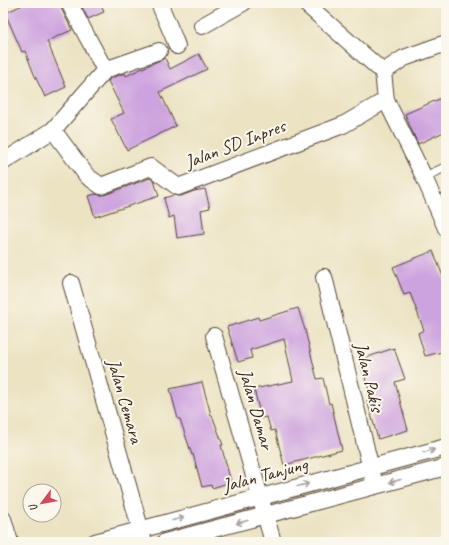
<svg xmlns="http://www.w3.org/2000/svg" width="449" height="545" font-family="Caveat,sans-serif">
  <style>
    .building { fill: #cda3df }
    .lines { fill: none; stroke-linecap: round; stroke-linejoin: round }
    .lane-casing { stroke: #554637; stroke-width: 10 }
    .street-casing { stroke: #554637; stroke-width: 18 }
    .lane { stroke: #fff; stroke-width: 8 }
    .street { stroke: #fff; stroke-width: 16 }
    .oneway { stroke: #a79f9a }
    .labels { text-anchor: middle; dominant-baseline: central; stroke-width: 4; stroke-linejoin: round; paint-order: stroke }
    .street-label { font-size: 19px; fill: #3b2a1e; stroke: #fbf7ec }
  </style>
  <rect width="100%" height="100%" fill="#fbf7ec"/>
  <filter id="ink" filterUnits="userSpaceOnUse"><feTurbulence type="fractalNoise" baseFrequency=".025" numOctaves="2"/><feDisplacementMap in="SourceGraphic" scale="8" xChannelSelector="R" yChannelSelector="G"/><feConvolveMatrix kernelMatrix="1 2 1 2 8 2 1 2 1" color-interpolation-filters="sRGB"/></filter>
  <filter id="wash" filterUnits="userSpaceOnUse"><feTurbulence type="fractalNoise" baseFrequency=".012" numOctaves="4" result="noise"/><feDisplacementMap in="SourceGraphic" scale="16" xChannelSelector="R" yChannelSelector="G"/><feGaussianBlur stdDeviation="0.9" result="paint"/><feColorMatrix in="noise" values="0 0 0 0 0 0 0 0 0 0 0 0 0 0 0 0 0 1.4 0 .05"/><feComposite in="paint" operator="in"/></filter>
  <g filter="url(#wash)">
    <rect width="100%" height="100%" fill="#ebe3c2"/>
    <g id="blocks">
      <g class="building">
        <polygon points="27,3 60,3 61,8 72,30 47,41 66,87 45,97 34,74 25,51 22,52 5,13"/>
        <polygon points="80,3 100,3 104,12 88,19"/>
        <polygon points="199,54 207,69 160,92 176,126 127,150 111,119 124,113 108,81 111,78 125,73 126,76 151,64 165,58 170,69"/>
        <polygon points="446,96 446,131 418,144 411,129 405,114"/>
        <polygon points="150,178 154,181 159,196 95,217 88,196 96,194 99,195 104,195"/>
        <polygon points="205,189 210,208 201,210 204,234 177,238 174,216 169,218 164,198 174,195 177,196 181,196 194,191"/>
        <polygon points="433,251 446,284 446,351 425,356 418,333 424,330 410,293 404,295 393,267"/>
        <polygon points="298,308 305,330 317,379 323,378 329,404 331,403 342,450 284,465 275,430 271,431 267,417 261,418 254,389 293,381 284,339 250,350 252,358 238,362 227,327 258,317 259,320"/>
        <polygon points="394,348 405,379 395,382 408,430 378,439 367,400 372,399 359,360"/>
        <polygon points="202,382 211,415 212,415 223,445 221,445 231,482 212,488 211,485 202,487 193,454 192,455 180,419 178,419 170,389"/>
      </g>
    </g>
  </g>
  <g filter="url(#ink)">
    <use href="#blocks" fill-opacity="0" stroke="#554637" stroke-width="1"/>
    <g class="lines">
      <g class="lane-casing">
        <polyline id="lane" points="424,177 446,167"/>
      </g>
      <g class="street-casing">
        <g id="street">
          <polyline points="69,3 105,70"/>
          <polyline points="159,3 174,38 177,46"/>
          <polyline points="305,3 383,72"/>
          <polyline points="202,26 243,3"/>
          <polyline points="383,72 386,100 424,177 446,228"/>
          <polyline points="383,72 404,58 446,43"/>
          <polyline points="53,130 87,176 101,186 151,167 178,187 343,125 386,100"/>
          <polyline points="3,162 53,130 105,70 159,51"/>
          <polyline points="324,277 373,477"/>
          <polyline points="71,283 144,542"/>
          <polyline points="214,336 273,542"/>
          <polyline points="3,519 10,542"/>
          <polyline points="95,542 446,447"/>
          <polyline points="165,542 446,467"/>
        </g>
      </g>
      <use href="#lane" class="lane"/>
      <use href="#street" class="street"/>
    </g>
    <defs><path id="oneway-shaft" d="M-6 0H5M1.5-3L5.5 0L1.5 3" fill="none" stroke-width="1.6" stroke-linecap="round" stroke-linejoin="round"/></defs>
    <g class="oneway">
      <use href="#oneway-shaft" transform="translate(429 451) rotate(-15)"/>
      <use href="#oneway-shaft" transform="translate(395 481) rotate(165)"/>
      <use href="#oneway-shaft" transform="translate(303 485) rotate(-15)"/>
      <use href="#oneway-shaft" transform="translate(178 519) rotate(-15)"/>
      <use href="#oneway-shaft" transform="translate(242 522) rotate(165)"/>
    </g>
  </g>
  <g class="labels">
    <g class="street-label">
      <text transform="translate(235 144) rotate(-21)">Jalan SD Inpres</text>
      <text transform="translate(369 377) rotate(76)">Jalan Pakis</text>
      <text transform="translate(125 401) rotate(74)">Jalan Cemara</text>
      <text transform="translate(256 409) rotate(74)">Jalan Damar</text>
      <text transform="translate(265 475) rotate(-15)">Jalan Tanjung</text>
    </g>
  </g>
  <rect width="449" height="545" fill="none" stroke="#fbf7ec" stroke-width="16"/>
  <g transform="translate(42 503) rotate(238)"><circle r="19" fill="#fbf7ec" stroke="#aea59a"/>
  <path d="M0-3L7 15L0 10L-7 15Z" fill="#d1495b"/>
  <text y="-6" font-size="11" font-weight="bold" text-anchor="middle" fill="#3b2a1e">U</text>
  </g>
</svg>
